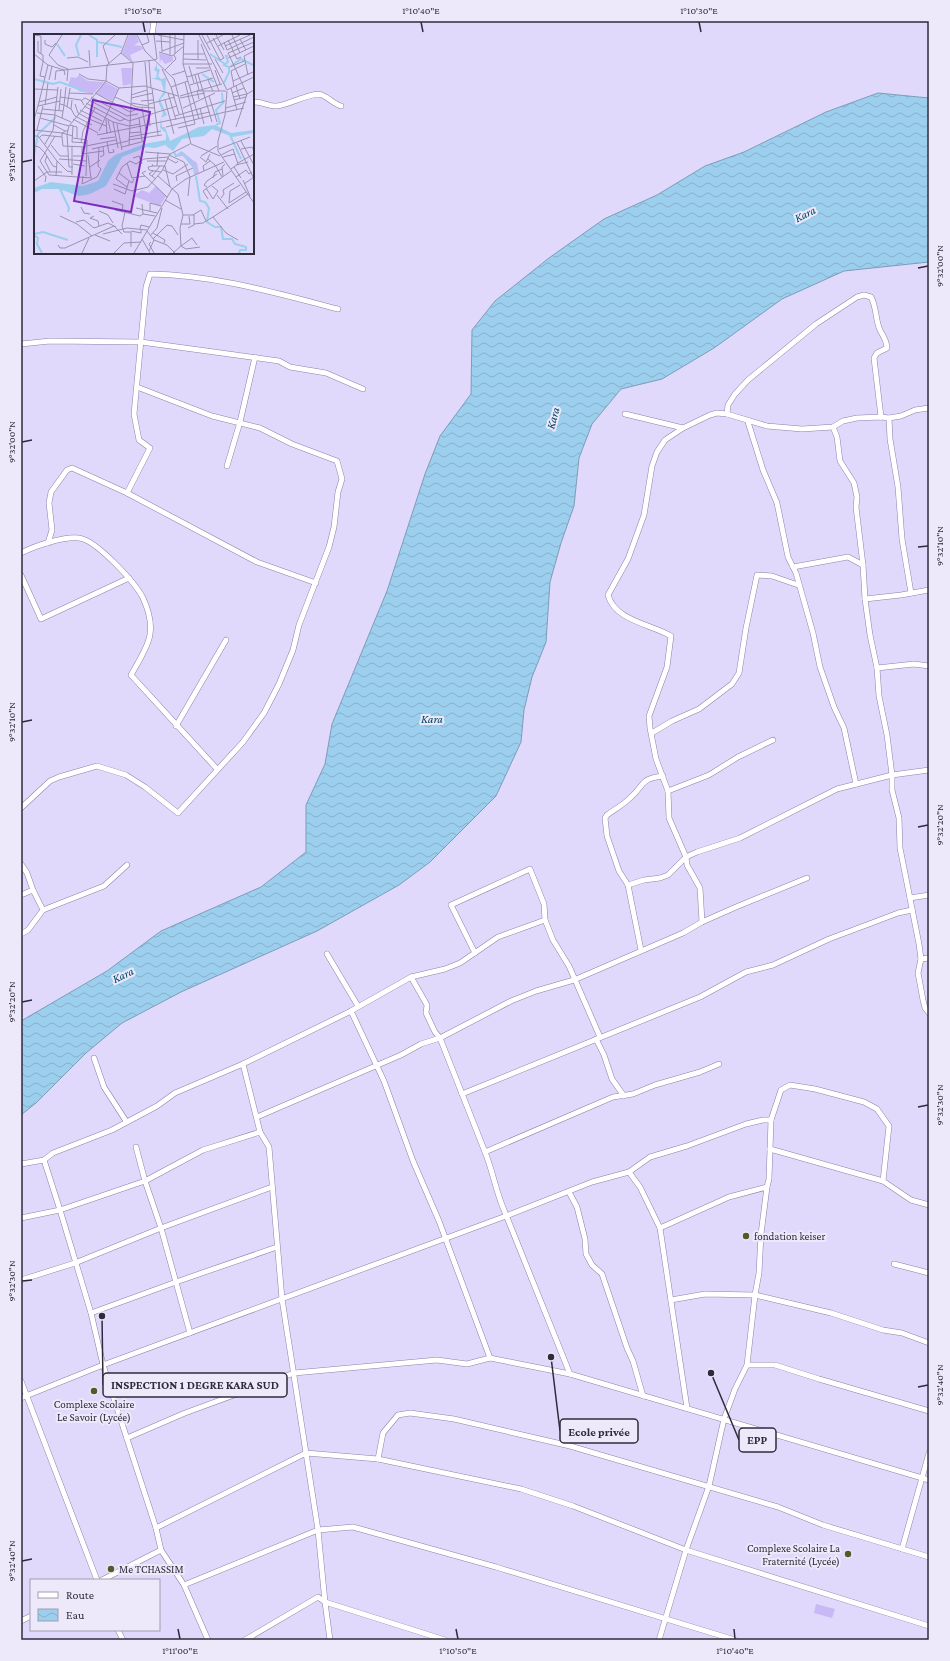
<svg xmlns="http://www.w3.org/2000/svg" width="950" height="1661" font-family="'Crimson Pro',serif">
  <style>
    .garden { fill: #c8b8f6 }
    .water { fill: url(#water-waves); stroke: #7c9db8 }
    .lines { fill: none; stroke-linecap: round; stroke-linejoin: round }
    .street-casing { stroke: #8c81a9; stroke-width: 6 }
    .street { stroke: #fff; stroke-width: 5 }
    .ticks { fill: none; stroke: #302b3c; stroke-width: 1.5 }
    .poi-dot { fill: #535b29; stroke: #ede9fa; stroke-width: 1.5 }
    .labels { text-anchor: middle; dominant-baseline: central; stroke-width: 4; stroke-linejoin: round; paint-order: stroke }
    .poi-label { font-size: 11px; fill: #302b3c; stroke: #ede9fa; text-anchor: start }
    .water-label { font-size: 12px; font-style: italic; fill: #014665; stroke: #ede9fa }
    .inset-river { fill: none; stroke: #9cceed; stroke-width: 2 }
    .inset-road { fill: none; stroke: #9a93af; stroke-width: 1 }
    .view { fill: #7b2cbf; fill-opacity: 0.15; stroke: #7b2cbf; stroke-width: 2 }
    .inset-edge { fill: none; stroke: #302b3c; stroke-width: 2 }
    .leader { fill: none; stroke: #302b3c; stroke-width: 1.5 }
    .callout-dot { fill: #302b3c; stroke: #ede9fa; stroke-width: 1.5 }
    .callout { fill: #ede9fa; stroke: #302b3c; stroke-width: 1.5 }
    .callout-label { font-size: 12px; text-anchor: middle; font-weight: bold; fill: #302b3c }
    .neatline { fill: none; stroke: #302b3c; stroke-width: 1.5 }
    .ticks-label { font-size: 10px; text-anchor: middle; fill: #302b3c }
  </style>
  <defs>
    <pattern id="water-waves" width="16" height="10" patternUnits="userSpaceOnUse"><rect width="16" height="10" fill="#9cceed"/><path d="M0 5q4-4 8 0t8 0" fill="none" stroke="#87b1cc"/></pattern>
  </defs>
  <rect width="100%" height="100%" fill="#e1d9fb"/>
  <polygon class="garden" points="816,1604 835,1609 832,1618 814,1613"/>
  <polygon class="water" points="878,93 929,98 929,262 844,271 782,299 714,348 662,379 621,389 592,424 579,458 574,506 561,543 550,582 546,642 532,677 524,710 521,742 496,796 430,862 399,885 317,931 181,992 122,1023 86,1053 36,1103 21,1115 21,1021 107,971 161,931 261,887 306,852 306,805 325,764 332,724 387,591 425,474 440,436 471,394 472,330 495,301 549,258 604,219 657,195 705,166 744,152 826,112"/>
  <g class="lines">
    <g class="street-casing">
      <g id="street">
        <polyline points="152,35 154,21"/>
        <path d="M253,102c9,-1 16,5 24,4 12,-1 36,-15 45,-11 7,3 12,9 19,11"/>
        <polyline points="21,344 50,341 141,342 279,361 290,367 326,373 363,389"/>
        <polyline points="625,414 683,428"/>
        <path d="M727,414l1,-9 7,-11 13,-14 68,-56 41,-27 7,-2 7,2c6,11 4,22 9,33 3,6 7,11 7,18l-10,5 -3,5 7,59"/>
        <polyline points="889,418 890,439 898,487 902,539 911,593"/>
        <polyline points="748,422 763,470 777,503 788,557 796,573 813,633 820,667 834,707 844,728 856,784"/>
        <polyline points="833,427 837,437 840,461 854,483 857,497 856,507 863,565 865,599 870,635 877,668 879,696 887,735 892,775 892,790 899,818 900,848 919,944 921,959 918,973 923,1000 925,1008 929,1013"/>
        <polyline points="227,466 240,422 255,357"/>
        <path d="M127,493l23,-45 -11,-8 -5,-26 12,-127 4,-13c65,1 126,19 188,35"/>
        <polyline points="48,543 52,530 49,503 51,492 67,470 72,468 127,493 257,562 316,583"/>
        <path d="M21,553c14,-7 47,-19 62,-14 17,6 52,43 60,59 5,11 9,24 7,36 -1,12 -13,30 -19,41l86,94"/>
        <polyline points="793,567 848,557 863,565"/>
        <polyline points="21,575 41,619 129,578"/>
        <polyline points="865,599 901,595 929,590"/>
        <polyline points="877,668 914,664 929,666"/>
        <polyline points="176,726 226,640"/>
        <polyline points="652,733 672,721 699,709 732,684 739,673 746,628 757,575 772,576 798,585"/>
        <polyline points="668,791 709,775 738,757 773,740"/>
        <polyline points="21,808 50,781 59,777 97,766 126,775 145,787 178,813 243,742 264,713 279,684 293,650 299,625 329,547 334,527 338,492 342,479 337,461 292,444 260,428 212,416 137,387"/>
        <polyline points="21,864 27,873 33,890 43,910 104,886 127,865"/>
        <polyline points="628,885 644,880 660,878 668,875 686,857 697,852 740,838 837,789 892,775 929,770"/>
        <polyline points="21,895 33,890"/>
        <polyline points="910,898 929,895"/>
        <path d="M702,922l-2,-34 -13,-23 -1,-8 -17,-39 -1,-27 -12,-32 -6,-31 -1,-12 18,-49 4,-31c-20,-12 -56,-15 -63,-41l20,-36 16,-44 8,-49 5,-14 8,-12 18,-12 27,-13 7,-2 10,1 40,12 35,3 31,-2 10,-6 14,-3 24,-1 8,1 12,-2 14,-6 14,-2"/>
        <polyline points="21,934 28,930 43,910"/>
        <path d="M641,950l-13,-65 -9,-14 -12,-35 -2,-18 2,-3c8,-6 16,-10 23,-17 16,-14 9,-19 33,-22"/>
        <polyline points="475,953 451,905 530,869 544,904 545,920 553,940 569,966 600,1037"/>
        <polyline points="327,954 358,1006"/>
        <polyline points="921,959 929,958"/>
        <path d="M411,977l16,28 -1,8 9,19 5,6 45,114c7,17 10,35 17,53l68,169 359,106"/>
        <polyline points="596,1039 604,1055 612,1079 624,1096"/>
        <polyline points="94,1058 104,1087 126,1121"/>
        <polyline points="243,1064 260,1132 269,1147 282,1299 318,1530 325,1602 330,1640"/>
        <polyline points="462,1094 700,997 746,972 773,965 829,939 877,921 898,913 912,910"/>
        <polyline points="257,1117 401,1055 421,1044 440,1038 511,1001 536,991 574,980 683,933 702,922 736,907 807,878"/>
        <polyline points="136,1147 145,1181 161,1228 190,1333"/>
        <polyline points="770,1149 883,1181 911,1200 929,1205"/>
        <polyline points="485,1152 613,1097 633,1094 655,1085 700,1072 719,1064"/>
        <polyline points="44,1160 60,1210 91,1313 103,1365 156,1528 161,1550 102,1580"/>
        <polyline points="21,1164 44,1160 53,1153 112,1130 157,1106 175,1093 243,1064 351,1011"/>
        <polyline points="629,1172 640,1187 660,1228 687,1408"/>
        <polyline points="569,1192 577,1207 585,1239 586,1254 592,1265 602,1274 627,1348 633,1361 643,1396"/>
        <polyline points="21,1218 60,1210 145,1181 203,1150 260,1132"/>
        <polyline points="660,1228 729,1197 767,1187 769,1179 771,1120 781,1090 790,1085 815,1089 864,1102 877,1109 889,1126 883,1181"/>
        <polyline points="894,1264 929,1273"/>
        <polyline points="21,1280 75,1263 161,1228 272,1187"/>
        <polyline points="671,1300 705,1294 755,1295 831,1313 883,1330 902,1333 929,1343"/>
        <polyline points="91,1313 176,1282 277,1247"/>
        <polyline points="490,1358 439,1221 413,1161 384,1081 351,1011 411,977 445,969 460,963 498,937 545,920"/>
        <polyline points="747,1365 775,1365 819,1379 929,1411"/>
        <polyline points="21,1381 97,1580"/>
        <polyline points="21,1398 103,1365 506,1216 592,1182 629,1172 650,1157 687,1146 746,1124 763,1120 771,1120"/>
        <polyline points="127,1438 185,1413 294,1373 437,1360 467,1364 490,1358 570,1374"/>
        <polyline points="378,1459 383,1433 398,1415 410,1413 454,1419 570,1446 778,1507 823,1525 929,1557"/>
        <polyline points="156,1528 306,1453 378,1459 521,1489 573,1506 686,1550 929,1626"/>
        <polyline points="902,1549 929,1453"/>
        <polyline points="161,1550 184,1585 208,1640"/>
        <polyline points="184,1585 318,1530 353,1527 496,1567 735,1640"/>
        <polyline points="21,1621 31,1616"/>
        <polyline points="118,1630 123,1640"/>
        <polyline points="245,1640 318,1597 325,1602 445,1640"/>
        <polyline points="659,1640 686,1550 709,1486 724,1419 735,1389 747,1365 755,1295 759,1273 761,1234 767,1187"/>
      </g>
    </g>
    <use href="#street" class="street"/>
  </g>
  <path class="ticks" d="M143,22l2,10M421,22l2,10M699,22l2,10M22,162l10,-2M918,268l10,-2M22,442l10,-2M918,547l10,-1M22,722l10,-2M918,827l10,-2M22,1002l10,-2M918,1107l10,-2M22,1281l10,-1M918,1387l10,-2M22,1561l10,-2M178,1629l2,10M456,1629l2,10M734,1629l1,10"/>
  <g class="poi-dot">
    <circle cx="746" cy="1236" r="4"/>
    <circle cx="94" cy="1391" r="4"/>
    <circle cx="848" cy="1554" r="4"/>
    <circle cx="111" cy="1569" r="4"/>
  </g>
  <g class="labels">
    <g class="poi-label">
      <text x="754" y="1236">fondation keiser</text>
      <text x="94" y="1404" text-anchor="middle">Complexe Scolaire<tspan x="94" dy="13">Le Savoir (Lycée)</tspan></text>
      <text x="840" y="1548" text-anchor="end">Complexe Scolaire La<tspan x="840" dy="13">Fraternité (Lycée)</tspan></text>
      <text x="119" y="1569">Me TCHASSIM</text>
    </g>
    <g class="water-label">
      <text transform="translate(805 214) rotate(-26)">Kara</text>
      <text transform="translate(553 418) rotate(-75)">Kara</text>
      <text x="432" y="719">Kara</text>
      <text transform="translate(123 975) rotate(-25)">Kara</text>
    </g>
  </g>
  <g transform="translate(34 34)">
    <rect width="220" height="220" fill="#e1d9fb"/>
    <path d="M95,1h7l3,7 -5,3 7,1 2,3 -13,6 3,7 -11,-9z" fill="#c8b8f6"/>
    <path d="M125,19l14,4v4l-8,3 -4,-5 -1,4zM87,34h11l-1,16 -8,2zM45,41l9,6 16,1 -11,12 -15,-3 2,-2 -12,-4 3,-8 5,1zM71,48l13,7 -6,12 -17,-8zM122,152l10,10 -6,10 -27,-10 9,-6 7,3z" fill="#c8b8f6"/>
    <path d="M147,117l16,12 2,10 -5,2 -1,-7 -10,-12 -8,1 -1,-3 3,1z" fill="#c8b8f6"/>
    <path d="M123,29v5l3,2 -2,6 3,3 5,-1 -1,16 -5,6 7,15 -6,3 1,9h3l5,14 29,-14 16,-2 16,8 23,-3v3l-21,4 -21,-8 -8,7 -22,3 -9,12 -8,-6 -10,3 -8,-1 -25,10 -16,29 -16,8 -11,2 -20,-7h-17l-8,4v-5l17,-6 32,4 15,-5 10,-20 7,-6 29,-11 22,-4v-7l-6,-5 1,-10 2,-5 -5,-12 6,-10 -3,-10 -10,-3h5l1,-6 -3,-2z" fill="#9cceed"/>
    <path class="inset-river" d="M55,1l8,5v17M64,8l24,5M23,10l8,12M176,20l15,10M45,22l-3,-11 5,-10M197,32l10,-7 12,6M168,40l12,8M0,45l19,5 7,-2 24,9M190,49l5,-11v-5l-5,-2 4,-3 -2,-6h2M182,91l4,-2 -4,-13 7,-7 -1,-10M196,101l11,24M140,118l2,4 6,-3 3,2 10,12v6M0,121l4,-21 18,-17M162,142l4,25 5,1 4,6 -2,14 8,5h6l2,12h9l3,5 11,3v3h-6l-1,3M26,155l9,19 -1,4M0,200l9,-2 25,8M0,201l4,3 -1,6 5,9"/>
    <path class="inset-road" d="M0,1l7,1v18M28,1l-13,20 9,10 10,4 -1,12M103,1l8,16 29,28 17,65M124,1l26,5M127,1l1,17M136,1v20M141,1v19M150,1l-1,29 16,55M165,1l28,55M168,1l8,15M173,1l13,25 4,-2 -11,-20M182,1l8,15M198,1l8,18M206,5l6,11M11,6v4l7,3 4,-4M194,6l4,8 1,3 2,4 -5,2 -2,-4 5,-2 21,-9M4,7v11l5,3v7l-3,14 5,1M122,7l14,1M190,8l3,8 27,-13M173,9l16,-8M167,10l18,47M108,11l7,-3 -2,-7M184,12l22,-11M191,12l25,-11M55,16l1,16M128,17l22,-8M125,18l13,4 12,-10M87,19l12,10 -4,82M0,20l14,11 16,5 90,-10 3,-1 -3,-24M149,20h21M207,23l-4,2 -2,-4 19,-9M33,24l11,-1 10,5M194,24l2,-1 17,37 -14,3M149,25l23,1M164,25v-19M181,25l8,14M115,27l2,27M111,28l5,64M75,30l-6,-18 12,-11M149,30h29M155,32l5,17M196,33l14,-6M162,34h13M128,35l9,18 8,27M131,36l11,-11 -2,-4M181,36l5,14M45,40l9,5 18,2 13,7 26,-2 33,10M164,40l14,48M138,41l13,-4M161,41l4,15M214,41l-4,-19 10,-5M153,43l23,-7M15,46l3,-14M21,46l1,-9 8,-1 1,5M174,46l5,11M199,47l-2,-10 14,-7M156,51l23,-7M202,52l4,13M137,53l17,-6M200,53l-1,-6 20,-9M118,54l6,47M197,54l6,22M0,55l24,1M193,56l27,-13M193,57l-2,24 -7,26v10l36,52M35,59l24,1M61,59l35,19 7,-3M134,59l8,27M198,59l12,-5M97,61l16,-5M146,62l17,-5h29M175,62l8,26M26,63l21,3 3,5M57,63l36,19 11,-2M81,63l22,10 18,1M97,64l22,-5M146,64l25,-5M165,65l-2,-8 25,-7M38,66l-1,9 4,7 17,9M131,66l9,34M200,66l12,-3M47,67l4,-3 44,23 48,-15M107,67l12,-1M5,68l9,-37M52,69l34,18 5,-2M97,69l18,3M26,70l4,1 2,-18M41,70l3,9 11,6M115,70l26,-7M11,71l3,-22M4,72l22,-5M50,72l29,16 5,26M33,73l3,-19M108,74l5,27M149,74l32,-15M166,74l4,16M192,74l20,-6M8,75l21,2M25,76l2,-21M46,76l22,11M192,78l18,-4M3,79l18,2 16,7M141,82l50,-15M6,84l29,8M28,84l2,-13 7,4M105,84l3,23M39,85l25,14M55,85l17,7M72,85l1,15M0,86l5,-18 18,-5M74,86l3,13M79,88l16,4 11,-2M83,90l5,26M20,91l11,6M36,91l7,2v11M39,92l-1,16 15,1M132,93l59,-15M202,93l11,-33 7,-4M144,94l17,-4 -10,-42M0,96l28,3 6,-3M3,96l6,-24M65,97l20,-43M95,99l12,-1M63,101l113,-23M0,102h4l19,25 -1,15M28,103l1,9 23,1M95,103l32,-6M5,104l3,-3 20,2v-4l11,3M39,104l14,2 -1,36M66,105l15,-2M94,106l34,-5M207,107l13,24M73,108l2,11 5,-1 -1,-3M47,109l2,-12 12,-23M203,109l17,36M11,110l8,-14 5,-43M157,110l29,12M17,111l9,11h8M0,112l5,1 6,6M52,112l30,-6M48,113v7l21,-3M88,113l23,-6M58,115l36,-8M185,115l31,-12M207,115l11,-2 2,4M111,118l25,2 20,-10M11,119l8,13 3,1M54,121l3,23M135,121l15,7 6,15M187,121l12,-6 5,15 -7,5M13,122l-2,5 5,10M39,122h9v5M167,122l16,-10M66,123l4,-2 -1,-8M166,123l6,5 4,-8M189,123l12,-3M99,124l6,-2 3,8M133,124l9,5 2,-2M25,125l27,2M174,125l7,6 7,12M6,127l9,14 43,3M6,127l15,-25M23,127l10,10 5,1M113,127h20M93,129l5,15 13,-2M204,129l16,-9M39,130l12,2M118,130l1,2h12M202,131l12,-3M4,132l8,11 -1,5M119,132l-5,1 1,3 12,2M123,132l1,-14M131,132l5,21M39,133h-4l-2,-33 2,-8 37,-45 1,-16 14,-12 7,-18M56,133l10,-7M200,133l7,11M129,136l10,4 15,-10M112,137l-4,2 2,2 23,22M119,137l-4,3 7,5M170,137l-1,-5 7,-5M85,139l13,10 2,-4M38,141v-29M49,142l-1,8 15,-7 4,-8 -3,-3 1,-18M118,142l8,-10M124,142l20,18 5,21 -3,13 1,18 11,-8 5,7M189,142l-1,-9 3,-3M202,143l10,-7 3,4 3,-2M179,144l2,-6 7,-3M209,146l7,16M0,147l13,-9h15M143,147l-1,-5 17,-8M79,150l19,7 16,-4 14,-16 8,-17M210,150l10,-7M206,151l-10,6 -1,12 17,-11M178,152l6,5 -5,8M93,153l-11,-8 6,-12 8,-6 6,3 8,-5 24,-2M173,153l-3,-2 3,-4 10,-7M172,154l7,11M80,155l11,5 4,-13M183,161l11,14M154,162l2,-19M187,164l3,-4 -1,-4 11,-7M174,165l-5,-8 28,-20M131,166l16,9M78,167l11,4 -1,6M108,170l1,10 12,2M47,173l3,6 6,1M102,174l21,5M81,176l25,6 3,-2M65,177l9,4 5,8M116,177v-8l11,3M91,178l-3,14 2,6h7v15M149,181h11v10l-6,3M159,181l8,-5 5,11M26,182l17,8 15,12M60,182l-4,2 8,3 1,5M42,188l8,-2 10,8 14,-5 8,4M147,190h9l-1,-8M160,190l9,-1 10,-6M106,195l1,-4 8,2M97,197l10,2v-4M113,197l7,9 13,5 8,8M119,199l12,7 -1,3M69,200l24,-6 20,2M61,201l15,6M116,202l7,-8 5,-20M108,205l8,14M119,205l14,-14 5,1 6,9M204,206l-12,-7 -13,-16 35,-23M117,208l-2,2 5,9M24,211l2,3h5l49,-22 8,8M115,217l5,-11M48,219l7,-15M80,219l10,-10 17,-1M100,219l38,-64 14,-10 38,-17M139,219l8,-7 5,3 14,-2"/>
    <path class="view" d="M59,66l57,12 -19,100 -57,-11z"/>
    <rect width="220" height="220" class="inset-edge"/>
  </g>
  <path class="leader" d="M102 1316L103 1385M551 1357L560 1431M711 1373L739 1440"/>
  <g class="callout-dot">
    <circle cx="102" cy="1316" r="4"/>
    <circle cx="551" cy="1357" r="4"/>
    <circle cx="711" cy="1373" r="4"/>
  </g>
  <g class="callout">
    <rect x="103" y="1373" width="184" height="24" rx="4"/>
    <rect x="560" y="1419" width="78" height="24" rx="4"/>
    <rect x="739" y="1428" width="37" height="24" rx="4"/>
  </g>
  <g class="callout-label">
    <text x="195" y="1389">INSPECTION 1 DEGRE KARA SUD</text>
    <text x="599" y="1436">Ecole privée</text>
    <text x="757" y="1444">EPP</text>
  </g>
  <rect width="950" height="1661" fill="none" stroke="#ede9fa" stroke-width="44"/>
  <rect x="30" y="1579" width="130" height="52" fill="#ede9fa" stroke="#a19dae"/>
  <rect x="38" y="1592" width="20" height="6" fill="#ffffff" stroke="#a19dae"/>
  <text x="66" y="1599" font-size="12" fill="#302b3c">Route</text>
  <rect x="38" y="1609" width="20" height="12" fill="url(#water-waves)" stroke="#a19dae"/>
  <text x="66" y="1619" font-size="12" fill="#302b3c">Eau</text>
  <rect x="22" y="22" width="906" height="1617" class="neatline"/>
  <g class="ticks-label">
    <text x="143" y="14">1°10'50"E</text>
    <text x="421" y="14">1°10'40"E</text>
    <text x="699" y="14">1°10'30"E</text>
    <text transform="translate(11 162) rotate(-90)" y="4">9°31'50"N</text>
    <text transform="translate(939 266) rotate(-90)" y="4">9°32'00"N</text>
    <text transform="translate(11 442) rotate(-90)" y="4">9°32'00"N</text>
    <text transform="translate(939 546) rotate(-90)" y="4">9°32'10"N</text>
    <text transform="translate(11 722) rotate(-90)" y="4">9°32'10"N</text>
    <text transform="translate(939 825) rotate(-90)" y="4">9°32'20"N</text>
    <text transform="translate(11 1002) rotate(-90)" y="4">9°32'20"N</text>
    <text transform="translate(939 1105) rotate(-90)" y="4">9°32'30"N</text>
    <text transform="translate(11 1281) rotate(-90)" y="4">9°32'30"N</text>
    <text transform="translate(939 1385) rotate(-90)" y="4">9°32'40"N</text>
    <text transform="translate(11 1561) rotate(-90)" y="4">9°32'40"N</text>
    <text x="180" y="1654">1°11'00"E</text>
    <text x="458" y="1654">1°10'50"E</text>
    <text x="735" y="1654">1°10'40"E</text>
  </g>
</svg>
